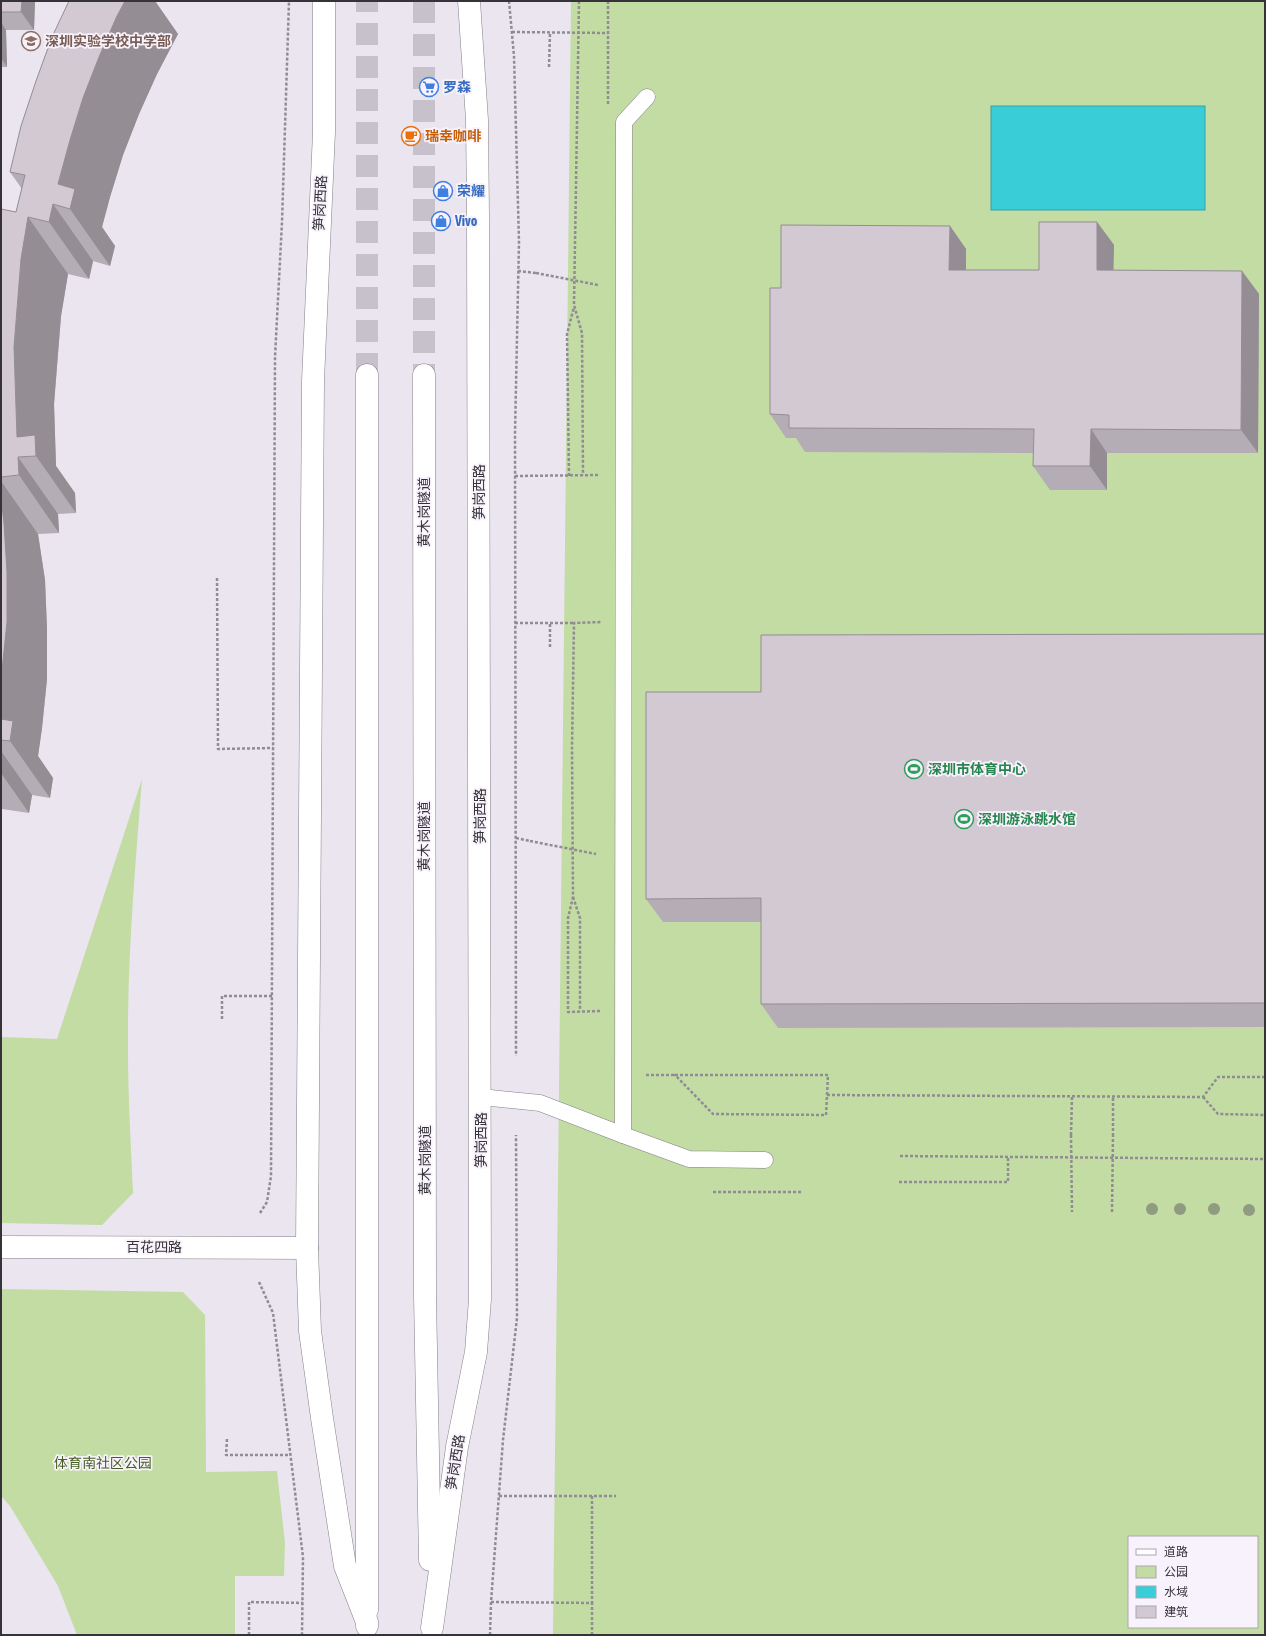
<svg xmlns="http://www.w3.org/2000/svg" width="1266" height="1636" font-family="'Asap Condensed','Noto Sans SC',sans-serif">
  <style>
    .green { fill: #c2dca3; fill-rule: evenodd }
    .water { fill: #39cdd8; stroke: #389fa8 }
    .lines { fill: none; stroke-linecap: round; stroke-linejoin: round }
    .primary-tunnel { stroke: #c6c1ca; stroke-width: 22; stroke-dasharray: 22 11; stroke-linecap: butt }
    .lane-casing { stroke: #847f88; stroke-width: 17 }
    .secondary-casing { stroke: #847f88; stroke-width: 23 }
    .primary-casing { stroke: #847f88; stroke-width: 23 }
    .path { stroke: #908c93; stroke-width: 2.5; stroke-dasharray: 3 2; stroke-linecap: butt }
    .lane { stroke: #fff; stroke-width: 16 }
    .secondary { stroke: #fff; stroke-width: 22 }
    .primary { stroke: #fff; stroke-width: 22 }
    .path-bridge { stroke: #908c93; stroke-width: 2.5; stroke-dasharray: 3 2; stroke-linecap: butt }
    .tree { fill: #909b7f }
    .wall { fill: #b5adb5 }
    .shaded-wall { fill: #948d93 }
    .building { fill: #d3c9d2; stroke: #948d93 }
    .labels { text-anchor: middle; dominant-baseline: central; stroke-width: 3.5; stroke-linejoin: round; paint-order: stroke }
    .education-label { font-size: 14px; font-weight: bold; fill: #785e54; stroke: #f8f2fd; text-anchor: start }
    .shop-label { font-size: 14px; font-weight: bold; fill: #366cbe; stroke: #f8f2fd; text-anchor: start }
    .food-label { font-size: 14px; font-weight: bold; fill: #c56008; stroke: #f8f2fd; text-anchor: start }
    .street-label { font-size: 14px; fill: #353337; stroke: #f8f2fd }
    .leisure-label { font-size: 14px; font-weight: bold; fill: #27864d; stroke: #f8f2fd; text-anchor: start }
    .park-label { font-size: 14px; fill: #475f24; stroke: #f8f2fd }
  </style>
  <rect width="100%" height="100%" fill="#eae5ef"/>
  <g class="green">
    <path d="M571,1h694v1634h-712zM1129,1537h128v90h-128z"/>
    <path d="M142,779c-7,91 -15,181 -14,272 0,47 3,95 5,142l-31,32 -101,-2v-186l56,2z"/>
    <polygon points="1,1289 183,1292 205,1315 206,1472 277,1471 285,1543 284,1576 235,1576 235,1635 77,1635 58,1586 10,1506 1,1496"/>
  </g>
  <rect class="water" x="991" y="106" width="214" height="104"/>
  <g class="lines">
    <g class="primary-tunnel">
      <polyline points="424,1 424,375"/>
      <polyline points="367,375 367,1"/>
    </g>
    <g class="lane-casing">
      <g id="lane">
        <polyline points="481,1097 540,1103 623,1135 624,122 647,97"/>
        <polyline points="623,1135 689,1159 765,1160"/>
      </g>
    </g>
    <g class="secondary-casing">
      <polyline id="secondary" points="1,1247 307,1248"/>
    </g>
    <g class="primary-casing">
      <g id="primary">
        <polyline points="324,1 324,132 313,381 307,1248 310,1331 322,1418 345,1566 367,1622 367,1626"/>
        <polyline points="367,375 367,1610"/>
        <polyline points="424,375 425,1296 430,1560"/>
        <polyline points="432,1628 457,1447 476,1352 480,1299 478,216 477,120 469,1"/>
      </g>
    </g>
    <g class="path">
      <polyline points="509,1 514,56 519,242 515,433 516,1056"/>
      <polyline points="579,1 574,305 582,333 583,475"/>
      <polyline points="512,32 608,33"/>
      <polyline points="549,67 550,33"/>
      <polyline points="608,104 608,1"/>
      <polyline points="518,271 536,273"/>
      <polyline points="515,476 600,475"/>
      <polyline points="569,476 567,334 574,307"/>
      <polyline points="217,578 218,749 273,748"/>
      <polyline points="515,623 574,623"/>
      <polyline points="550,647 550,622"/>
      <polyline points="516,838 530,841"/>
      <polyline points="573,897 580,918 580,1011"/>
      <polyline points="600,1011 568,1012 568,918 573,897 572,748 574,623 601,622"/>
      <polyline points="222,1019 222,996 272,996"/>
      <polyline points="646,1075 675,1075"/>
      <polygon points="675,1075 828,1075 826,1115 713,1114"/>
      <polyline points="827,1095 1203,1097 1218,1077 1265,1077"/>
      <polyline points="1203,1097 1218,1114 1265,1115"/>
      <polyline points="1071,1135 1072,1096"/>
      <polyline points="1113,1136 1113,1097"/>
      <polyline points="900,1156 1265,1159"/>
      <polyline points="899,1182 1008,1182 1008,1157"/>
      <polyline points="713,1192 803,1192"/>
      <polyline points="260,1213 267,1202 271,1176 275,357 282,222 289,1"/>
      <polyline points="259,1282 273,1313 303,1557 302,1635"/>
      <polyline points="227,1439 226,1455 290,1455"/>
      <polyline points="499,1496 616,1496"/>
      <polyline points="592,1496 592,1603"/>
      <polyline points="491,1602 592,1603 592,1635"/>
      <polyline points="249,1635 249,1602 303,1603"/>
      <polyline points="490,1635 491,1602 503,1440 517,1318 516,1135"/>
    </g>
    <use href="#lane" class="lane"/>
    <use href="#secondary" class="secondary"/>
    <use href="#primary" class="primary"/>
    <g class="path-bridge">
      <polyline points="536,273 598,285"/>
      <polyline points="530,841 596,854"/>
      <polyline points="1071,1135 1072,1212"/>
      <polyline points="1112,1212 1113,1136"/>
    </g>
  </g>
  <g class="tree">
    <circle cx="1152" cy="1209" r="6"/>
    <circle cx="1180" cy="1209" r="6"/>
    <circle cx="1214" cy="1209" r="6"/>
    <circle cx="1249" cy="1210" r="6"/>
  </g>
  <g class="wall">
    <polygon points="1,1 35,1 34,30 6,30 7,67 1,67"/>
    <polygon points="69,1 155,1 178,34 157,74 139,114 123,155 110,197 102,227 115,246 110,266 93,261 89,279 68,274 61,316 54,404 56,466 75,493 76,513 58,514 59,533 38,534 45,580 47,629 47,679 42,728 38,756 53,778 50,798 32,795 29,813 2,809 1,815 1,209 16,212 22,189 10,172"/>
    <polygon points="1097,222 1114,245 1113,270 1242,271 1259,294 1258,453 1107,453 1107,490 1050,490 1033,466 1033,453 805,452 796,438 786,438 770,414 781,288 950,226 966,249 966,270 1039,270"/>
    <polygon points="1265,634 1265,1027 778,1028 761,1004 761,922 663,922 646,899 761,692"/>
  </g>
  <g class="shaded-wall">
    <polygon points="22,1 35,1 34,30 21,12"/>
    <polygon points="125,1 155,1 178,34 157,74 139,114 123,155 110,197 102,227 115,246 110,266 70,209 58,184 70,140 83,98 99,57 117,16"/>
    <polygon points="1,22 6,30 7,67 1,58"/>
    <polygon points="53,204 93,261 89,279 49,222"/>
    <polygon points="28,217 68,274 61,316 54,404 56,466 75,493 76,513 36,456 17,437 14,347 21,259"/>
    <polygon points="1097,222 1114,245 1113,294 1097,270"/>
    <polygon points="950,226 966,249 966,294 949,270"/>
    <polygon points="1242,271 1259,294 1258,453 1241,430"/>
    <polygon points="1091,429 1107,453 1107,490 1090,466"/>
    <polygon points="18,457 58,514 59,533 19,475"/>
    <polygon points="1,481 38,534 45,580 47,629 47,679 42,728 38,756 53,778 50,798 10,741 1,726"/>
    <polygon points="1,751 32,795 29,813 1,773"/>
  </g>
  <g class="building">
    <polygon points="1,1 22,1 21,12 1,12"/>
    <polygon points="69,1 125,1 117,16 99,57 83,98 70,140 58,184 75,189 70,209 53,204 49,222 28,217 21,259 14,347 17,437 35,435 36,456 18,457 19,475 1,477 1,209 16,212 25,175 10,172 21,126 36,81 52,37"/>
    <polygon points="1039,222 1097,222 1097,270 1242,271 1241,430 1091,429 1090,466 1033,466 1034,429 789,428 789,415 770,414 770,288 781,288 781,225 950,226 949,270 1039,270"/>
    <polygon points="1,497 4,523 7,572 7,622 1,680"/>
    <polygon points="1265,634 1265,1003 761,1004 761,898 646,899 646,692 761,692 761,635"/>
    <polygon points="1,719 13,721 10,741 1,740"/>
  </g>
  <defs>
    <g id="school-ring" transform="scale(1)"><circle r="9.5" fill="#f8f2fd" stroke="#8d6e63" stroke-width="1.5"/><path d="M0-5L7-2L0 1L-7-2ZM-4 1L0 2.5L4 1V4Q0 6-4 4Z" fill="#8d6e63"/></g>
    <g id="supermarket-ring" transform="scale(1)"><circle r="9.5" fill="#f8f2fd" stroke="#3f7fe0" stroke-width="1.5"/><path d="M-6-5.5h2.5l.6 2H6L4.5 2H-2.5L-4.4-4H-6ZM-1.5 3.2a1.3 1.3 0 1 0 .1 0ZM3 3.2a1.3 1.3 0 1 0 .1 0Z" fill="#3f7fe0"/></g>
    <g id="cafe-ring" transform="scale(1)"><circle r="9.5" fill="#f8f2fd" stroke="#e8710a" stroke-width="1.5"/><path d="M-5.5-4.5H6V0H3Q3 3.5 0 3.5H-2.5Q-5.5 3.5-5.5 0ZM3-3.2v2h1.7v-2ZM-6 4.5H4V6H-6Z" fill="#e8710a"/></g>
    <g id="shop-ring" transform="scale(1)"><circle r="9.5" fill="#f8f2fd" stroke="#3f7fe0" stroke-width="1.5"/><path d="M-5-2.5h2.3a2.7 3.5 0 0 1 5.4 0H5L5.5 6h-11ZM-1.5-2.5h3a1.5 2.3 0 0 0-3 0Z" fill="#3f7fe0"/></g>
    <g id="stadium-ring" transform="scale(1)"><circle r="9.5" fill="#f8f2fd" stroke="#2e9e5b" stroke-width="1.5"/><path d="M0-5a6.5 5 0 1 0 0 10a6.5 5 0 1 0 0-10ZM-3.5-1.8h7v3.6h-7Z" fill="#2e9e5b"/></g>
  </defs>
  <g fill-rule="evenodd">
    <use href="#school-ring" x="31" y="41"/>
    <use href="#supermarket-ring" x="429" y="87"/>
    <use href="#cafe-ring" x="411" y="136"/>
    <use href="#shop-ring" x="443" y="191"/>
    <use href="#shop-ring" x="441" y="221"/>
    <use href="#stadium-ring" x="914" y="769"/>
    <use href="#stadium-ring" x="964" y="819"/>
  </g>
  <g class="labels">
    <g class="education-label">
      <text x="45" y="41">深圳实验学校中学部</text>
    </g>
    <g class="shop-label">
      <text x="443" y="87">罗森</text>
      <text x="457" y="191">荣耀</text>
      <text x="455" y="221">Vivo</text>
    </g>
    <g class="food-label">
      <text x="425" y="136">瑞幸咖啡</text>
    </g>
    <g class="street-label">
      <text transform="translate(320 203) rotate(-87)">笋岗西路</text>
      <text transform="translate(479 492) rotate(-90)">笋岗西路</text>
      <text transform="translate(424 512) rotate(-90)">黄木岗隧道</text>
      <text transform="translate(480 816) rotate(-90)">笋岗西路</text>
      <text transform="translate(424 836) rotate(-90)">黄木岗隧道</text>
      <text transform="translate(481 1140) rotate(-90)">笋岗西路</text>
      <text transform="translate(425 1160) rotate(-90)">黄木岗隧道</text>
      <text x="154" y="1247">百花四路</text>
      <text transform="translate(455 1462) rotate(-81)">笋岗西路</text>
    </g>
    <g class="leisure-label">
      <text x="928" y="769">深圳市体育中心</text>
      <text x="978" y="819">深圳游泳跳水馆</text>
    </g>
    <g class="park-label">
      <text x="103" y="1463">体育南社区公园</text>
    </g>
  </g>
  <rect width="1266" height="1636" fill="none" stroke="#353337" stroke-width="4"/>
  <rect x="1128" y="1536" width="130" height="92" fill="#f8f2fd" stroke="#aaa6ae"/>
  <rect x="1136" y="1549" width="20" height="6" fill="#ffffff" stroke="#aaa6ae"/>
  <text x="1164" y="1556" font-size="12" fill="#353337">道路</text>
  <rect x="1136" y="1566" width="20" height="12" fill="#c2dca3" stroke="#aaa6ae"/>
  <text x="1164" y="1576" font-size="12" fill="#353337">公园</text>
  <rect x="1136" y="1586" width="20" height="12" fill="#39cdd8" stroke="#aaa6ae"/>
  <text x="1164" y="1596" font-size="12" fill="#353337">水域</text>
  <rect x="1136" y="1606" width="20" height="12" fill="#d3c9d2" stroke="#aaa6ae"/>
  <text x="1164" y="1616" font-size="12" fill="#353337">建筑</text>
</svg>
